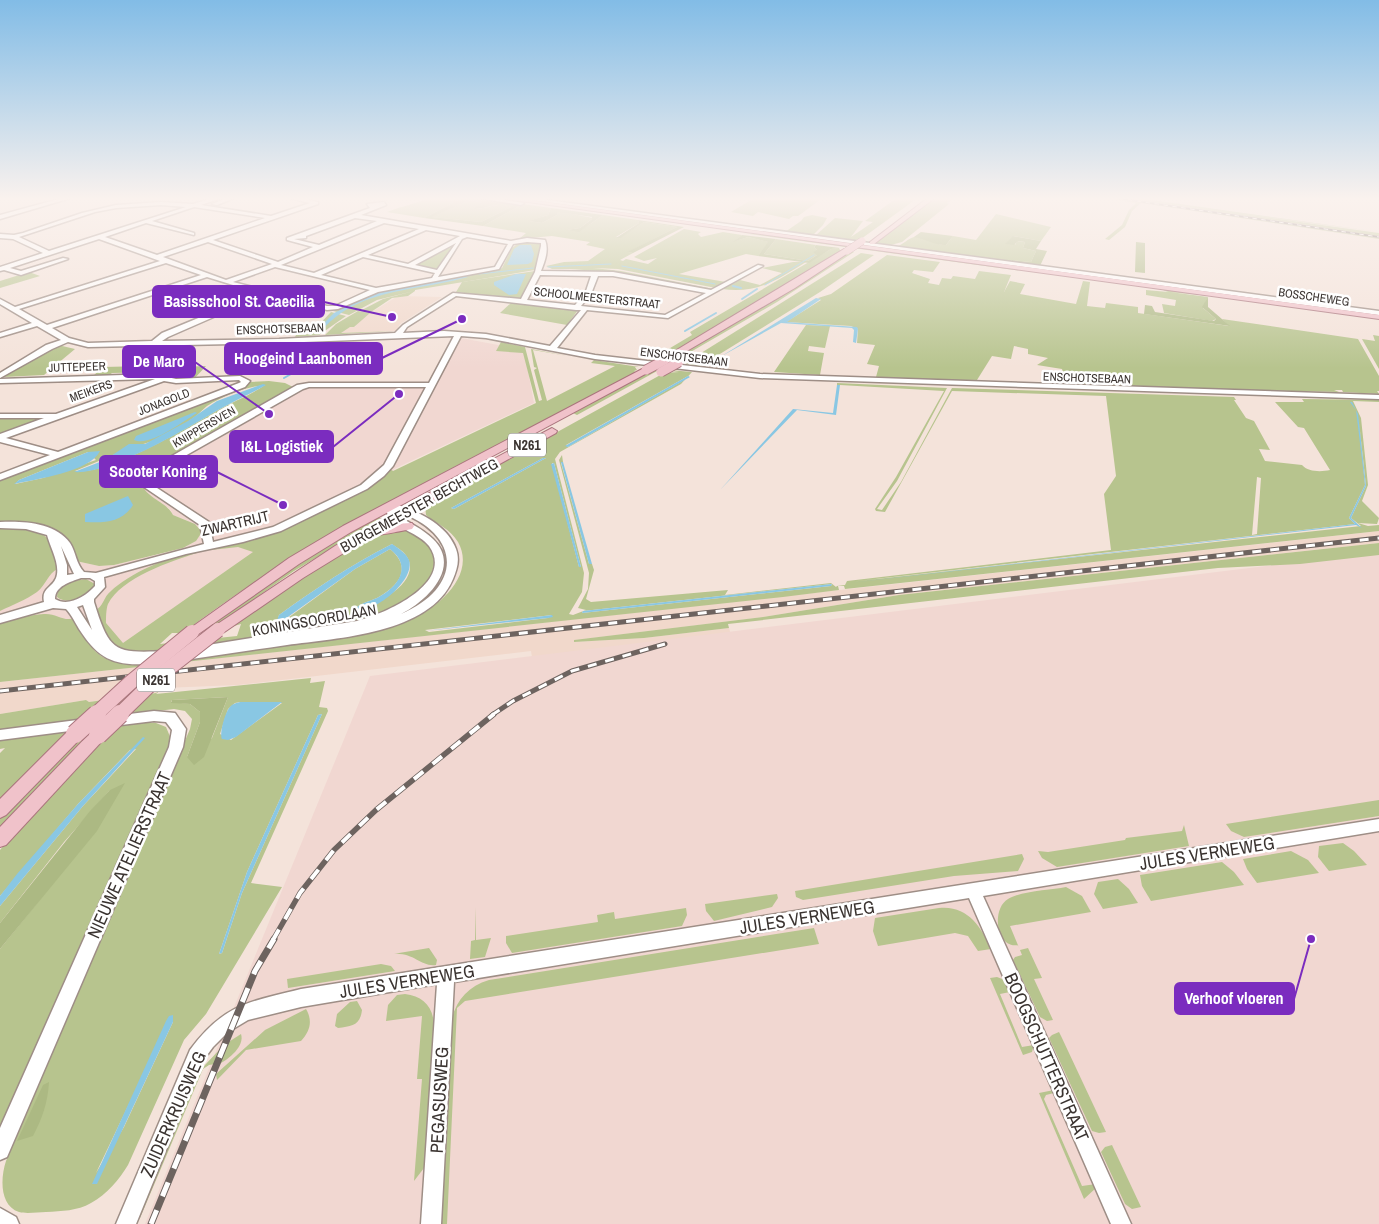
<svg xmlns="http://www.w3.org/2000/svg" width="1379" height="1224" font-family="'Archivo Narrow',sans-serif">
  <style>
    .built { fill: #f1d8cb }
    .industrial { fill: #f1d7d1 }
    .green { fill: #b7c48e; fill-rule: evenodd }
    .forest { fill: #acb983; fill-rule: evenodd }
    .water { fill: #89c7e3 }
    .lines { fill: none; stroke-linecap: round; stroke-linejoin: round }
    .stream-far1 { stroke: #89c7e3; stroke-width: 1 }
    .stream { stroke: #89c7e3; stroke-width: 2 }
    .minor-casing { stroke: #9e8e86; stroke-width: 3 }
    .major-casing { stroke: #aa757d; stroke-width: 2 }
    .minor { fill: #fff; fill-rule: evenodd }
    .major { fill: #f0c2ca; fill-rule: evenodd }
    .rail-far3-casing { stroke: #6d635f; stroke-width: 2 }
    .rail-far2-casing { stroke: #6d635f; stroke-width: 5 }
    .rail-far1-casing { stroke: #6d635f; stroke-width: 5.5 }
    .rail-casing { stroke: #6d635f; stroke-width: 7 }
    .rail-far3 { stroke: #fff; stroke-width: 1; stroke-dasharray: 4.5; stroke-linecap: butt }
    .rail-far2 { stroke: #fff; stroke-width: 3; stroke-dasharray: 9; stroke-linecap: butt }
    .rail-far1 { stroke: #fff; stroke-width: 4; stroke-dasharray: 12; stroke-linecap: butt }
    .rail { stroke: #fff; stroke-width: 5; stroke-dasharray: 15; stroke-linecap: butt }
    .major-bridge-far3-casing { stroke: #aa757d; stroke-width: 8; stroke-linecap: butt }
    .major-bridge-far2-casing { stroke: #aa757d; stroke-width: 11; stroke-linecap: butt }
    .major-bridge-far1-casing { stroke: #aa757d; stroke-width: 16; stroke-linecap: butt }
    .major-bridge-casing { stroke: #aa757d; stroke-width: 20; stroke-linecap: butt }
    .major-bridge-far3 { stroke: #f0c2ca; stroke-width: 7 }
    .major-bridge-far2 { stroke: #f0c2ca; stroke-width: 9 }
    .major-bridge-far1 { stroke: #f0c2ca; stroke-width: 14 }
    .major-bridge { stroke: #f0c2ca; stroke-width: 18 }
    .labels { text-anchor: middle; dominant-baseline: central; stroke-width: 5; stroke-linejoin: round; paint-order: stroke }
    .far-street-label { font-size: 12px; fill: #3a3330; stroke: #fff }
    .shield { fill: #fff; stroke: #75706e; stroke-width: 1 }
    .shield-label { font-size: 14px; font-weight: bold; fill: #3a3330 }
    .street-label { font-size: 15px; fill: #3a3330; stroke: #fff }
    .near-street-label { font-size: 18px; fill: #3a3330; stroke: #fff }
    .leader { fill: none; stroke: #7b2cbf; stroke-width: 2 }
    .callout-dot { fill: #7b2cbf; stroke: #fff; stroke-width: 2 }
    .callout { fill: #7b2cbf; stroke: #7b2cbf; stroke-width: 2 }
    .callout-label { font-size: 16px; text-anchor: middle; font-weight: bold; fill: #fff }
  </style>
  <rect width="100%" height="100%" fill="#f4e3da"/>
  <g class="built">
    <polygon points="1103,197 1129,198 1352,231 1379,236 1379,238"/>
    <polygon points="398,296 442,297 400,324 396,331 340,333 350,327 355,327 362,318"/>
    <polygon points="1379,531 1379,543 899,595 763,617 575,640 574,642 644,638 729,628 732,639 532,657 531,651 238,685 163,688 156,693 89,702 86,700 0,714 0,682"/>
  </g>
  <g class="industrial">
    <polygon points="461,338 524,350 534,403 394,469 384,482 141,633 96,670 0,680 0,522 24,522 47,526 60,532 70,543 76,561 99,566 114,565 183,548 196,541 188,521 173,515 170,509 144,492 142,484 147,474 161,463 293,387 309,383 434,385"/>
    <polygon points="1379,552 1379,1224 145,1224 370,676"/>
  </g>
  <g class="green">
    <path d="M430,197h34l-40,21 -37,-6c15,-6 29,-8 43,-15z"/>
    <polygon points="756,197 808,199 811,197 824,197 798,216 793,216 789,219 758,212 753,216 731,212"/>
    <polygon points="898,197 919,197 861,239 849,241 815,236 835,218 863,221 851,237 873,222 865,221"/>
    <polygon points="936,197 957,197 947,203 949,204 902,242 887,246 876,243"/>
    <polygon points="1099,197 1103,197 1379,238 1379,239 1141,203 1132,211 1125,227 1109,240 1105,239 1122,225 1129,210 1136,203"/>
    <polygon points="1120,197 1147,197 1145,199 1379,232 1237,213 1379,233 1379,236"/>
    <path d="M470,200l11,2 -6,7c12,0 25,-8 36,-2l-30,15 -50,-5z"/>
    <path d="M523,204l28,4 -3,7 -19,6 13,2 15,-8 1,-4 35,7 -13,10 -13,2c15,2 23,-6 36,-15l35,5 1,3 -23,14 4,1 24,-16 33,5 -49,25 5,1 -13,7 3,1 3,-2 22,5 9,-6 -13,3 -10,-4 50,-28 17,3 -3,2 3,3 22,-5 19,3 -7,6 13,-4 21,5 -11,14 -12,-2 -67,20 47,8 -10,6 -98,-19 -25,-1 28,3 93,18 -4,2 -97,-18 -69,-1 40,-3h-32l-6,-3 18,-4 24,-1 17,-12 -19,-4 4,-3 -38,-6 -33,3 7,-6 -43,-7z"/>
    <path d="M996,214l55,13 -10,14 -28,-5 2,9 2,-4 8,1 -2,6 13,3 -5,11 -19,-2 -2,2 -114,-15c6,-2 13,-9 18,-10 12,-3 21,9 32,8l7,-9 23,4z"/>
    <polygon points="812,215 827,218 823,225 812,236 785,232 801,221 804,217"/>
    <polygon points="742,233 765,235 1007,268 1022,271"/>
    <polygon points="776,239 816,245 814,247 817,250 817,255 808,261 764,254"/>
    <polygon points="520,242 540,242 543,246 535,270 415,290 415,291 408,296 392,298 371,312 360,311 383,299 414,291 377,300 349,315 333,311 375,292 499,269 502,268 512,248"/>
    <polygon points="453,244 455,245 439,268 433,269 415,265"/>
    <polygon points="839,248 841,252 666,357 650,360 692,335 690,332 831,249"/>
    <polygon points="851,251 854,252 777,302 675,361 669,361 763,307"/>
    <polygon points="861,253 874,255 820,292 702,365 697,367 685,363"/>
    <polygon points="887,255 940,262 933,272 914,270 912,273 930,279 928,283 939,285 942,278 951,279 953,276 975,279 979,271 1011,275 1004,292 1010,281 1025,284 1020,294 1076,304 1083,281 1090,282 1087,306 1105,308 1106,303 1138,307 1138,313 1229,326 1222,319 1358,339 1379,376 1379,391 1377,391 1379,394 1343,392 1342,390 1334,390 1339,392 1040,385 1038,382 1066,383 1062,369 1037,365 1048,358 1028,354 1028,349 1014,346 1011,359 992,356 977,380 956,379 975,380 975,383 876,378 889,378 876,377 879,366 867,364 875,345 857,343 858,329 851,326 786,322 821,300 818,298 831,294"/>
    <path d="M793,262h13c-29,18 -49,32 -84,27l18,-9 20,5 22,-12 -20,-5z"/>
    <polygon points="535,271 520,300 456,292 462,282"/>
    <polygon points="29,272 40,276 0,288 0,281"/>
    <polygon points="1166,289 1209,296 1170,292 1208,297 1203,308 1216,319 1212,321 1164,313 1162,304 1175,306 1176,300 1146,295 1146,290 1168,292 1163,290"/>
    <polygon points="512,302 578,310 567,325 500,313"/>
    <polygon points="358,311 370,313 354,327 350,327 341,333 396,331 325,335 336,324"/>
    <polygon points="331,312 346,316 319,335 295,337 296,335 310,334"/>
    <polygon points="806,325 830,326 825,348 809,346 808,351 824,353 820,375 774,372"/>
    <polygon points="1373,335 1379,336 1379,369 1362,339 1375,341"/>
    <path d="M501,342l24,5 14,54 3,-1 -8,-30 3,-2 -3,-1 -3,-18 37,7 -35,-6 14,51 68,-35 -24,-3 3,-3 45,7h-4l2,3 -3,1 3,2c-154,81 -315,154 -454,260h-11l-12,11 77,-8 4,-12 -14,4c42,-29 85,-60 131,-84 11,-5 22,-12 34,-14 11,-2 20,2 28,8 28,20 9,48 -12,64 -11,7 -23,12 -35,16 -37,11 -224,44 -253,33 -17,-7 -22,-24 -26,-40 10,-4 9,-14 17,-20 16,-16 64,-39 86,-38 -26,8 -76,25 -89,51 -2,5 -2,14 -2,19l17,20 130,-91 -15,-5 -27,3 76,-22 80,-40 23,-19 3,2 143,-68 -13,-50 -27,-2zM392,544c5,4 12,7 15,13 15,24 -30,48 -48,53l-3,-2c5,-5 14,-7 21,-10 22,-12 36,-30 13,-49l-35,20 -70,51 33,-6 1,4 -32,7 -10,-2 2,-8c36,-26 73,-51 113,-71z"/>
    <polygon points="58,345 75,349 44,375 4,377 51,347"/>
    <polygon points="146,366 153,368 206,366 194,379 176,379 154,374 156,372 112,373 108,376 93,376 103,367"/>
    <path d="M647,368l45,4 -11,12 -121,68 -5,7 29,114 -2,19 -13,22 4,1 13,-5 -8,-2 10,-19 1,-16 -30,-113 3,-5 1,7 -2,1 28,101h3l2,6 -8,29 5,3 137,-12 -3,5 106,-12 5,4 1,-1 8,-1 2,-4 264,-31 -7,-56 12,-18 -10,-80 -154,-5 -67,121 -9,-1 -1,-2 21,-32 48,-86 -104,-6h-3v-2l110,5 -50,93 -20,28 5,1 19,-28 51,-94 282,9 2,3h-12h10l12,18 8,3 16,29 -11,-1 6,12 37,4c6,7 19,7 28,5l-26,-42 -6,-1 -23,-25h29l-2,-3 77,1v2l-26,-1 8,17 7,67 -6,16 17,17 -2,6 -19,-1 10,3 11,-1v6l-534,58 -1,-3h-6l1,4 -56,7 -783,85v-60c14,-3 29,-7 44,-8 12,-1 19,8 31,4 14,25 18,42 49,45l243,-32c14,-3 29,-5 41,-10 28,-12 69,-45 50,-79 -8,-13 -21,-18 -32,-27l-1,-10 239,-132 15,-1zM688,376l1,1 -10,6 -111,64 -2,-2zM1359,422l7,64 -15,32 10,8 -512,56 506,-58 -6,-6 16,-33zM543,458h3l-92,51 -3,-1zM552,463h2l27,104h-2zM1257,477l4,1 -4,56 -5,1zM832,584l-1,2 -249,27 1,-2zM552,615l-4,3 -119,14 -4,-2z"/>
    <polygon points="651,371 657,371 577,415 573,413"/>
    <path d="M269,381l16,2 8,4 -132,76 -14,11 -5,10c5,15 24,17 31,31l22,9 7,8 -6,9 -13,7 -69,17 -15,1 -23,-5c-14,-41 -38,-39 -76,-39v-42l250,-98zM265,385c-14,10 -31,16 -47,25 -29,17 -112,66 -143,61l62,-26c19,-2 43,-17 59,-29 4,-3 7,-7 11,-10 18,-11 38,-19 58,-21zM88,452l8,8 -53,18 -28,6 4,-4z"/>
    <polygon points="0,417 41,417 41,419 0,435"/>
    <polygon points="379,517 381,519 294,571 210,630 199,631 339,538"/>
    <path d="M0,528c16,0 46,0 53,18 3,7 4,16 5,23 -10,4 -12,16 -21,23 -11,8 -25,13 -37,19z"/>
    <polygon points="1379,543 1379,555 1300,564 1218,568 728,624 729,628 644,638 574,642 574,640 763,617 899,595"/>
    <path d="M86,579l9,5c-4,13 -27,22 -38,13 0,-13 18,-17 29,-18z"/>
    <path d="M311,678l-1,5 15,-2 -6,26 8,1 1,3 -77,172 31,4 -76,127 -22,26 -56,125c-9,15 -21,29 -37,38 -14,8 -29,8 -45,9 -8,0 -19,2 -27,0 -19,-6 -19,-33 -13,-51l184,-432 2,-10 -7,-8 -11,-2 -174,21v-16l86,-14 3,2 67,-9 7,-5 -7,6zM228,697l-16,41 -25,19 13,-35v-10l-10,-8 -19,-2 1,-2zM235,703l5,-1 42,1 -51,37 -11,-6 8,-25zM322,714l-80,179 -20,60 -3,1 28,-82 71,-157zM171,1016h2v6l-49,105 -28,46z"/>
    <polygon points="140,722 156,723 166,727 171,739 169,747 0,1129 0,949 38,902 110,790 64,842 0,923 0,906 83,806 136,749 130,750 78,804 0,896 0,850 29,815 0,831 0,819 25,792 0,802 0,753 5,748 0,749 0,739"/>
    <polygon points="1379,800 1379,816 1244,837 1231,831 1226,824"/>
    <polygon points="1184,825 1189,846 1057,867 1042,858 1038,851 1048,852 1125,840 1126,838 1182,831"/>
    <polygon points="1343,843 1354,851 1367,865 1329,871 1318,857 1319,846"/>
    <polygon points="1291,851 1308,860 1319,873 1257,883 1247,869 1243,859"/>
    <polygon points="1022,854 1024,859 1018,871 954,876 803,900 796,897 795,891"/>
    <polygon points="1222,862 1234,872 1244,885 1151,901 1142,886 1140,875"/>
    <polygon points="1118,879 1129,889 1138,903 1103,909 1094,894 1098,882"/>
    <path d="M1066,887l16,9 9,16 -81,14 10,24 8,-2 14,30 -8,1 19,41 -6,1 -7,-4 -27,-57 2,-3 7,-2 -4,-10c-22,4 -27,-36 -10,-46 13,-8 43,-9 58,-12z"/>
    <polygon points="777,894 778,898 772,907 714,921 706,911 705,904"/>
    <polygon points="476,907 476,940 491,938 485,957 470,959 471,941 475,940"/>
    <polygon points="686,908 687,915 682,926 512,953 506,943 506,936 598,922 597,915 614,912 615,919"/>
    <path d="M939,908c28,-3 42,18 52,41l-13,2 -10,-15 -13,-3 -77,13 -5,-15 2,-13z"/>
    <path d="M814,928l5,16 -354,57 -8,7 -10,216h-6l11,-206c5,-19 17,-32 37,-38z"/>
    <path d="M429,948l8,12 -1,5c-16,2 -22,-13 -43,-11z"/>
    <polygon points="381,964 391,966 395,971 288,988 287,979"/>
    <polygon points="997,977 1005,980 1010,992 1000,994 1022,1047 1034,1045 1032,1052 1023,1055 990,978"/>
    <path d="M405,994c17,2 27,11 29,29l-10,145 -10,13 8,-102h-5l5,-63 -36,5 2,-16 9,-10z"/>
    <path d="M357,1001l5,9c-2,16 -10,16 -24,18l-3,-2 2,-12 13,-12z"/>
    <path d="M306,1009c7,12 4,22 -5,32l-55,9 -29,30 -1,-6 49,-44z"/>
    <polygon points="1059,1032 1061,1036 1106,1132 1099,1133 1092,1131 1049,1038 1052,1035"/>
    <path d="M241,1034c4,12 -12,25 -22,30l8,-21z"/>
    <polygon points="222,1047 215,1064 209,1065 203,1069 140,1218 135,1222 193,1085 205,1065"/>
    <polygon points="1054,1090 1054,1093 1046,1095 1044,1099 1082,1186 1096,1184 1097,1187 1084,1199 1039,1093"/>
    <polygon points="1112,1145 1141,1207 1132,1209 1125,1204 1101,1152 1105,1147"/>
  </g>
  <g class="forest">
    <path d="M464,197h6l53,7 -40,22 -59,-8zM470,200l11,2 -7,7c12,0 26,-8 37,-2l-30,15 -49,-5z"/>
    <polygon points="551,208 603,215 579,232 566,230 580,228 592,219 592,217 558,212 557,215 542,223 528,221 548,215"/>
    <polygon points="638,220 684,227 633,253 627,252 677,227 644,222 621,238 616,238 639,223"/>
    <path d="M921,232l32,4 -7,9c-10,1 -20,-6 -32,-8z"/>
    <polygon points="742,235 776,239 764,254 808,261 817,255 813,252 817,250 814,247 816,245 840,248 831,249 809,263 758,256 768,242 748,237 733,242"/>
    <polygon points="1013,236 1041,241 1036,249 1047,251 1040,266 1010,262 1012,260 1031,262 1036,251 1023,248 1025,242 1018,241 1014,245 1005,244"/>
    <polygon points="1136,242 1145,243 1145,273 1135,272"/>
    <polygon points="1208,297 1208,307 1230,326 1144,314 1145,305 1152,306 1155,312 1214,321 1216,319 1202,307"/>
    <polygon points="228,697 204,757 194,765 187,757 200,722 200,712 190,704 171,703 172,700"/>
    <polygon points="125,783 97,831 0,949 0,923 90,811 110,790"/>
    <path d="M49,1082c-1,20 -7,37 -16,54l-16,5 26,-56z"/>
  </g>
  <g class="water">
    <polygon points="520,245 531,245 534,254 532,262 528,264 507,265 514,249"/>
    <polygon points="516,274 526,274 517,294 509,295 494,285 494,282"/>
    <path d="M466,276l2,1c-52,15 -112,10 -149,57l-5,-1 20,-20 40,-20z"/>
    <polygon points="816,298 821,299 787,322 857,327 858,329 856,343 853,342 854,330 852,328 781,323 720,357"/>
    <polygon points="688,376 690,377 568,447 565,446"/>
    <path d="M263,384l3,1c-16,9 -32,16 -48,25 -32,19 -109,65 -144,62l31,-12 24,-16h16l43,-23 29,-20z"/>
    <polygon points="837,385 840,385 836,415 797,410 720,490 793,409 833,413"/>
    <polygon points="1304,401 1352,402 1358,414 1366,486 1351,518 1362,528 1356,525 849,583 1355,524 1349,518 1365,485 1356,410 1350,402"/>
    <path d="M195,412l2,1c-15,9 -47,34 -63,27l2,-4z"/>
    <path d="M100,451c-10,21 -64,28 -86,33l5,-4 69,-28z"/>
    <polygon points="543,458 546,458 454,509 451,508"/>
    <polygon points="561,462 563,462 592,564 589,564"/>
    <polygon points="554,463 581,567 579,567 551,464"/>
    <path d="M128,496l5,9c-11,18 -30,18 -48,17v-8z"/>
    <path d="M392,544c6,4 14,9 17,16 7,21 -38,56 -53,48 5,-5 14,-7 21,-10 21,-11 36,-31 13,-49l-35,20 -70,50 33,-5 2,2 -2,3 -31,6 -11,-2 3,-8c36,-26 73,-51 113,-71z"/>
    <polygon points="832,584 831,586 582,613 583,611"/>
    <polygon points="552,615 553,617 548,618 425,631"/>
    <path d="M240,702h42l-46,35 -8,3 -6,-1c-3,-6 3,-25 7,-31 3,-4 7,-5 11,-6z"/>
    <polygon points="322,714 242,893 222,953 219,954 247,872 318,715"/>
    <polygon points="143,737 145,738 83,806 0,906 0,896 17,874 78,804"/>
    <polygon points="173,1015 173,1022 97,1184 92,1184 166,1021 169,1016"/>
  </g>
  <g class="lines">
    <g class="stream-far1">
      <polyline points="622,266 715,284"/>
      <polyline points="548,267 611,264"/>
      <polyline points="479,274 533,268"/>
      <polyline points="765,285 814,255"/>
    </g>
    <g class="stream">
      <polyline points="733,286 741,288"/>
      <polyline points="742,299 757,289"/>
      <polyline points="685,331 716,313"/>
      <polyline points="284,378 291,374 311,345"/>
    </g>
    <g class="minor-casing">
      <g id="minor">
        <polygon points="66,197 74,197 0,219 0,215"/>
        <path d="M216,197h7l-22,8 70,11 39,-13 -24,-6h9l23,5v2l-105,36 65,22 35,-15 -26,-7v-2l83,-30 -3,-4 17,-2 2,3 -25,10 150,26 16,-3 18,2c4,10 0,21 -4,31l72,1 98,18 47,-25 5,1 -95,52 -81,-8 -30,38 38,7 165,19 619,21v4l-619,-21 -165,-19 -109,-21 -25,-2 -68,130 -9,10 -17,13 -86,42 -38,11 -57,12 -82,23 1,10 -11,12v3c16,52 21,51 74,49l4,1 2,3c-6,9 -17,9 -28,9 -34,2 -49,-7 -67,-35 -4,-7 -8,-15 -13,-20l-13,-1 -53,15v-8l44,-13c-3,-14 8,-14 12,-24 5,-13 -6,-31 -9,-43l-21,-6 -26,-1v-6c23,-1 55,0 70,21 6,9 6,21 14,29l12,1 108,-29 -4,-19 -56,-38 4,-13 15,-13 134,-76 12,-2h120l25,-47 -175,7 -191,4 -20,-5 -16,7 -52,29v-5l46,-28 15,-5 -24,-14 -37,11v-4l32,-10 -32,-19v-5l15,8 145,-46 -61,-22 -89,29 11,3 42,-13 5,1 -47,16 -17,-5 -4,1v-4l43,-14 -30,-14 -13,-1v-4l14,1 9,-2 59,-20 34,-8 45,-3 32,2zM161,205l25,2 -137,44 -30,-14 76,-25 21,-4zM194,207l71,11 -108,37 -52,-18 41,-14 48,12v-2l-42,-12zM355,218l22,3 -58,24 -25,-6 12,-1v-2zM384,223l35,6 -105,44 -33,-8zM426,230l34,6 -52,28 -40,-9zM467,237l41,7 -13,23 -57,10 24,-38zM208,242l64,22 -46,16 -63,-23zM527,242l14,1v3l-6,26 -14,27 -68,-6 -50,32 -8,8 -116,6 -117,2 6,-4 98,-43 61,16 11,-1 40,-17 121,-23 14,-25zM456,243l-19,27 -22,-5zM363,257l72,16 -3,5 -56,10 -55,-13zM166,263l35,12 -154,50 -28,-16zM275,267l95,23 -35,16h-8l-94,-24zM540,275l51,1 -6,18 -10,11 -48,-5zM598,276h15l93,17 -41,22 -84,-9 10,-12zM207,277l52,16 -97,40 -10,8 -64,2 -19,-5 -17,-10zM456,296l120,14h5l-31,36 -64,-12 -42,-3 -41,2 4,-6zM309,387h117l-42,78 -23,20 -88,42 -60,15 -4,-20 -55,-36 1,-9 14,-12 134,-76zM61,546l13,28 -7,1v-10zM81,578h9l5,3v5c-10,11 -27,21 -40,13 0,-13 15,-17 26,-21zM83,605l9,25 -15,-23z"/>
        <polygon points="230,197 237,197 217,205 212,204"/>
        <polygon points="473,197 487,197 524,203 521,205"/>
        <polygon points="511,197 525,197 1379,311 1379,315"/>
        <path d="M154,374l22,5 64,-3 10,5 -5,6 -245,93v-6l50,-19 -50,-13v-8l44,-16h-44v-4h56l99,-35 -155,4v-4zM239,380l2,2 -2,1 -181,69 -52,-14 158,-57 12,2z"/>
        <path d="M390,503c25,6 57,21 66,46 4,11 1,20 -3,30 -23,55 -116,59 -166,66 -34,5 -68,10 -102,15l-4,-1 -2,-3 6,-7 4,-1 168,-27c25,-6 99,-37 72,-75 -10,-13 -32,-17 -40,-29 -2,-3 -3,-8 -4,-11zM396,511c66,22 68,76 5,103 26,-13 61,-47 32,-75 -10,-10 -24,-16 -36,-24z"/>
        <polygon points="154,711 175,713 186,729 183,747 7,1157 0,1160 0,1128 169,747 172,730 166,722 154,721 113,726 108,725 107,721 108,717 113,716"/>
        <polygon points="85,719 90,720 91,724 90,728 85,729 0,740 0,730"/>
        <path d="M1379,819v12l-396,65 148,328h-20l-142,-326 -515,84 -13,242h-20l16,-240 -136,23 -53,13 -20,12 -15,15 -11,15 -66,162h-20l74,-174c34,-46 59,-48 111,-61z"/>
        <polygon points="0,1208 16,1217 19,1224 0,1224"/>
      </g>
    </g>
    <g class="major-casing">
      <g id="major">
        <polygon points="491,197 508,197 1379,315 1379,319"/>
        <polygon points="929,197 936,197 874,244 870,244 870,242"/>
        <polygon points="844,249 851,251 795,288 668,362 660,360"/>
        <polygon points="646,367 651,370 649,372 351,532 299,564 197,635 187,635 185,632 289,558 343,526"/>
        <path d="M552,428l5,3 -1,2 -165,91 21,-1 2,3 -2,3c-6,1 -34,7 -39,6l-70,43 -80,55h-10l-2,-3 2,-3 122,-81 85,-48z"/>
        <polygon points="75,728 81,730 83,734 81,738 6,815 0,818 0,799 69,730"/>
        <polygon points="98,729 104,731 106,735 104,739 6,845 0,847 0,827 92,731"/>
      </g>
    </g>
    <use href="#minor" class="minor"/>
    <use href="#major" class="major"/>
    <g class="rail-far3-casing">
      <polyline id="rail-far3" points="1110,197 1379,237"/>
    </g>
    <g class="rail-far2-casing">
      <g id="rail-far2">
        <polyline points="0,691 1379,538"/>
        <polyline points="492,715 513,701 572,671 665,644"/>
      </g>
    </g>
    <g class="rail-far1-casing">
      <polyline id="rail-far1" points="273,940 300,893 334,850 376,810 494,714"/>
    </g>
    <g class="rail-casing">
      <polyline id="rail" points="151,1224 255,971 274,939"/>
    </g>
    <use href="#rail-far3" class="rail-far3"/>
    <use href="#rail-far2" class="rail-far2"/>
    <use href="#rail-far1" class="rail-far1"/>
    <use href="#rail" class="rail"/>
    <g class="major-bridge-far3-casing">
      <polyline id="major-bridge-far3" points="847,251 862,241"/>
    </g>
    <g class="major-bridge-far2-casing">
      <g id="major-bridge-far2">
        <polyline points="646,370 665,360"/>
        <polyline points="661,372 679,362"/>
      </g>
    </g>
    <g class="major-bridge-far1-casing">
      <g id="major-bridge-far1">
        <polyline points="95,715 131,682 192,632"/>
        <polyline points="119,715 159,676 218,630"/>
      </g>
    </g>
    <g class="major-bridge-casing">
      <g id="major-bridge">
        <polyline points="75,734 97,714"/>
        <polyline points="98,735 120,714"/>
      </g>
    </g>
    <use href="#major-bridge-far3" class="major-bridge-far3"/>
    <use href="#major-bridge-far2" class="major-bridge-far2"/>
    <use href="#major-bridge-far1" class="major-bridge-far1"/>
    <use href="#major-bridge" class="major-bridge"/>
  </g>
  <linearGradient id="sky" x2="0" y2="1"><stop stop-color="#82bce6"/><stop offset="0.54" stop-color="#faf2ee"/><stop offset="1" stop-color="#faf2ee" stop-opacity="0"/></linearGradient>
  <rect width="1379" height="368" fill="url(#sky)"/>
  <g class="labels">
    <g class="far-street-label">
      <text transform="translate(1314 297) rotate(8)">BOSSCHEWEG</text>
      <text transform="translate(597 298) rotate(6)">SCHOOLMEESTERSTRAAT</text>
      <text transform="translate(280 329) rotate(-2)">ENSCHOTSEBAAN</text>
      <text transform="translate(684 357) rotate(7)">ENSCHOTSEBAAN</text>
      <text transform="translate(77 367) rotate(-2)">JUTTEPEER</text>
      <text transform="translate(1087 378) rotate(2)">ENSCHOTSEBAAN</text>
      <text transform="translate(91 391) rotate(-20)">MEIKERS</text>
      <text transform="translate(164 402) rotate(-21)">JONAGOLD</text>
      <text transform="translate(204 427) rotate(-30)">KNIPPERSVEN</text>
    </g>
    <g class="shield">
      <rect x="508" y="433.5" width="38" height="23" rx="4"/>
      <rect x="137" y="668.5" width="38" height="23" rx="4"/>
    </g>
    <g class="shield-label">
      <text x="527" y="445">N261</text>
      <text x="156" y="680">N261</text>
    </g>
    <g class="street-label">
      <text transform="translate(419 505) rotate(-29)">BURGEMEESTER BECHTWEG</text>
      <text transform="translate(235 523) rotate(-13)">ZWARTRIJT</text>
      <text transform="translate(314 620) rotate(-10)">KONINGSOORDLAAN</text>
    </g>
    <g class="near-street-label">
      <text transform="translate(1207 853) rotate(-9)">JULES VERNEWEG</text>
      <text transform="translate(129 855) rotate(-66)">NIEUWE ATELIERSTRAAT</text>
      <text transform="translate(807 917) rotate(-9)">JULES VERNEWEG</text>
      <text transform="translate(407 981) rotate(-9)">JULES VERNEWEG</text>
      <text transform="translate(1047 1057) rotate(66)">BOOGSCHUTTERSTRAAT</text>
      <text transform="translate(439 1100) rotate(-87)">PEGASUSWEG</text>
      <text transform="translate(173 1114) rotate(-66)">ZUIDERKRUISWEG</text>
    </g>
  </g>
  <path class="leader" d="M392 317L324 302M462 319L382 358M269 414L195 362M399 394L333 447M283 505L217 472M1311 939L1294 999"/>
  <g class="callout-dot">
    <circle cx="392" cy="317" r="5"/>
    <circle cx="462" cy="319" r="5"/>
    <circle cx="269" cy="414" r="5"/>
    <circle cx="399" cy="394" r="5"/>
    <circle cx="283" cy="505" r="5"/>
    <circle cx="1311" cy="939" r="5"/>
  </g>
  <g class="callout">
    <rect x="153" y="286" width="171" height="31" rx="5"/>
    <rect x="225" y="343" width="157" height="31" rx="5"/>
    <rect x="123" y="346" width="72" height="31" rx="5"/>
    <rect x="230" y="431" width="103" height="31" rx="5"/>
    <rect x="100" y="456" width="117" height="31" rx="5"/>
    <rect x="1175" y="983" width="119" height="31" rx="5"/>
  </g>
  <g class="callout-label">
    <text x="239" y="307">Basisschool St. Caecilia</text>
    <text x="303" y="364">Hoogeind Laanbomen</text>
    <text x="159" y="367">De Maro</text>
    <text x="282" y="452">I&amp;L Logistiek</text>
    <text x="158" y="477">Scooter Koning</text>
    <text x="1234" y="1004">Verhoof vloeren</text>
  </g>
</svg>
